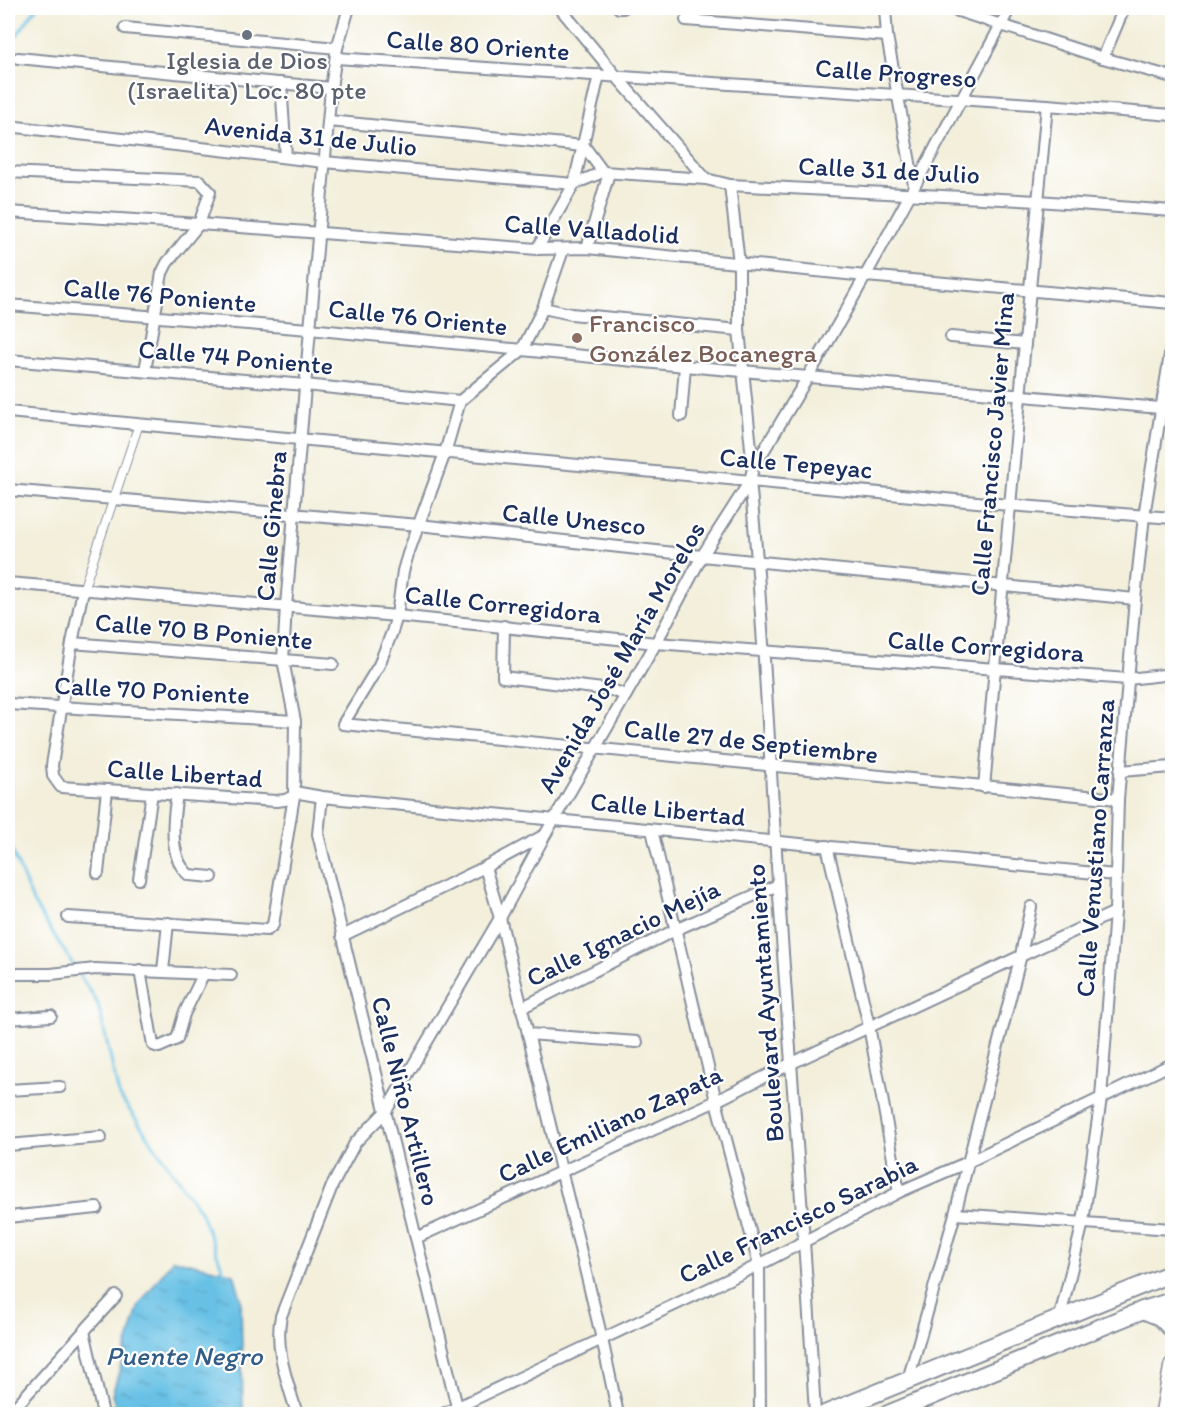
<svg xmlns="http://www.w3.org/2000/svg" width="1180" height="1422" font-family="Itim,sans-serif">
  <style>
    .water { fill: url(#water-ripples); stroke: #4278a2; stroke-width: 1.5 }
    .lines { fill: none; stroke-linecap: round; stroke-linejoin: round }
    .stream { stroke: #68c1e5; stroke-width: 3 }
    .pedestrian-casing { stroke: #878f9c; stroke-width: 10 }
    .minor-casing { stroke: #878f9c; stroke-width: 14 }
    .secondary-casing { stroke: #878f9c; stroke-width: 18 }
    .primary-casing { stroke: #878f9c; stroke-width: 20 }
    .pedestrian { stroke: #fff; stroke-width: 8 }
    .minor { stroke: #fff; stroke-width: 10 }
    .secondary { stroke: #fff; stroke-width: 15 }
    .primary { stroke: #fff; stroke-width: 16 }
    .worship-dot { fill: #6b7280; stroke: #fff; stroke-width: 2 }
    .education-dot { fill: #8d6e63; stroke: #fff; stroke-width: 2 }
    .labels { text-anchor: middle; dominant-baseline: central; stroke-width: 4.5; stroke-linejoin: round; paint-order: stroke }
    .street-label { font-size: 26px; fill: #1b2f5e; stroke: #fff }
    .worship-label { font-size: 26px; fill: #5b616d; stroke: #fff }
    .education-label { font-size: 26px; fill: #785e54; stroke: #fff; text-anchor: start }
    .water-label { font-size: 27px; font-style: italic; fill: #325b86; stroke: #fff }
  </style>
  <defs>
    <pattern id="water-ripples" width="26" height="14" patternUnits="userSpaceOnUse" patternTransform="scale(1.5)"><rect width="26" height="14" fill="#68c1e5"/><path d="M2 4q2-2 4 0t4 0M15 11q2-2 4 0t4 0" fill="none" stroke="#559dbd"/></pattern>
  </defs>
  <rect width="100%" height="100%" fill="#fff"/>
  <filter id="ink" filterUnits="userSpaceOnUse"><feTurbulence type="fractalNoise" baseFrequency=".0167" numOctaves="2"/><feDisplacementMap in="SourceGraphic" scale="12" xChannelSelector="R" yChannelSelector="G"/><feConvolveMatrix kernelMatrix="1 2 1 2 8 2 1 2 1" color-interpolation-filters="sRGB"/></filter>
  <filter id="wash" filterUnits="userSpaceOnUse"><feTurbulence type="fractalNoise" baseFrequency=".008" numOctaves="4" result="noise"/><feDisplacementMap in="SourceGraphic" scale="24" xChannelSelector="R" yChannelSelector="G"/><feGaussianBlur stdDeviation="1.35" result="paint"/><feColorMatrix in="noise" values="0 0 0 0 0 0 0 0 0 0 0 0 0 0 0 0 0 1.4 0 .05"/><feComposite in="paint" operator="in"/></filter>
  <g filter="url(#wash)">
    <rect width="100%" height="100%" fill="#f3efdb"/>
    <polygon class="water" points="173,1259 234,1274 241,1298 243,1414 118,1414 112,1395 139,1305"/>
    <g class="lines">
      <g class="stream">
        <polyline points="8,48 36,8"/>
        <polyline points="8,745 11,775 8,812"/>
        <polyline points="8,841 34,904 76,969"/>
        <polyline points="79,974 98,1004 119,1095 200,1211 224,1272 223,1275"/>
      </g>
    </g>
  </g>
  <g filter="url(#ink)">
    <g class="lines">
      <g class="pedestrian-casing">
        <polyline id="pedestrian" points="83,590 139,424"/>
      </g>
      <g class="minor-casing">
        <g id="minor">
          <polyline points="560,8 616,76 706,179"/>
          <polyline points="619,8 623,8"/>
          <polyline points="885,8 887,36 914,185"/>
          <polyline points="949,8 1103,58 1172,77"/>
          <polyline points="686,20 887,36"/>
          <polyline points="125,28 337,48"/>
          <polyline points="18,58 331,88"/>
          <polyline points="336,58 1047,105 1172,115"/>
          <polyline points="1103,58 1124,8"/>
          <polyline points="281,83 286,157"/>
          <polyline points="329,121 584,146 603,172"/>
          <polyline points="8,126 324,162 574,184 603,172 706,179 730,185 1038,201 1172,211"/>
          <polyline points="8,172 200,181 210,192 199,224 167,263 162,273 145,371"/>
          <polyline points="730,185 739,263 739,330 753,468"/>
          <polyline points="8,212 199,224 537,249 587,248 866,276 1172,303"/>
          <polyline points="587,248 609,173"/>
          <polyline points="537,249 574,184 599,75"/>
          <path d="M563,250l-20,58 -21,42 -62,51 -15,52 -37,101 -5,17 -6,45 -5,16 -13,33 -36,59c258,23 516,52 775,75"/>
          <polyline points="8,305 309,329 685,366 1160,408"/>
          <polyline points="543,308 571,314 739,330"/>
          <polyline points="951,337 1025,344"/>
          <polyline points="8,360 305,385 460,401"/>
          <polyline points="8,412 1009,505 1172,518"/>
          <polyline points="681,416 685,366"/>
          <path d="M750,481c13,128 18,256 27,385 12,183 28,365 38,548"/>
          <polyline points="8,490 419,525 702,556 1135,599"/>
          <polyline points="8,583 397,616 656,643 1128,679 1172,674"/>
          <polyline points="83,590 72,643 52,765 53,776 61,787 276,801 285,800 300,793 322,797 1115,875"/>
          <polyline points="504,626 503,677 611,690 626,695"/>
          <polyline points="72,643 333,664"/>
          <polyline points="8,704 295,721"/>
          <polyline points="1120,771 1172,767"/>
          <polyline points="984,787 1047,105"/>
          <path d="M177,794c-4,24 -9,64 12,81l23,2"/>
          <polyline points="322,797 318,834 458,1411"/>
          <polyline points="652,830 716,1101 759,1265 760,1414"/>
          <polyline points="827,846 869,1026 899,1192"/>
          <polyline points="485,867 500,918 602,1339 618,1414"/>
          <polyline points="98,873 107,790"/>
          <polyline points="139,879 152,793"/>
          <polyline points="68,917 267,930 273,925 294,796 295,721 283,660 286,606 331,88 337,48 349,8"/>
          <polyline points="342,936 485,867 543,836"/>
          <polyline points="140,970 153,1045 159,1047 177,1039 184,1014 204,973"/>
          <polyline points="163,971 168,923"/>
          <polyline points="8,974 51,974 95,969 231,975"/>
          <polyline points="521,1008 675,930 778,885"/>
          <polyline points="8,1019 51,1016"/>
          <polyline points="528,1034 637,1042"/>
          <polyline points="8,1090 60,1087"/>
          <polyline points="8,1145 101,1137"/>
          <polyline points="955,1214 1172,1229"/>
          <polyline points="8,1217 97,1208"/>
          <polyline points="416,1238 716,1101 792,1063 1115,912"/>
          <polyline points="1059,1321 1083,1222 1101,1098 1115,912 1118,799 1135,599 1144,516 1172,342"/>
          <polyline points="84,1331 103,1414"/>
          <polyline points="908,1380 955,1214 1021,955 1031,907"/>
          <polyline points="9,1414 116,1296"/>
          <path d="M297,1414c-9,-31 -23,-65 -16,-98l51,-130 23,-43 31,-32 114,-193 45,-83 111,-192 46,-87 48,-75 3,-13c93,-150 174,-305 257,-460"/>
          <polyline points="443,1414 759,1265 899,1192 968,1162 1172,1064"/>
        </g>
      </g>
      <g class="secondary-casing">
        <polyline id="secondary" points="1163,1414 1172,1365"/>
      </g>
      <g class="primary-casing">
        <g id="primary">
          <polyline points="1143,1310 1160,1317 1172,1329"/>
          <polyline points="825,1414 1172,1273"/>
          <polyline points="888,1414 1143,1310 1172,1301"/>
        </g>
      </g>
      <use href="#pedestrian" class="pedestrian"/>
      <use href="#minor" class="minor"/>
      <use href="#secondary" class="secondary"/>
      <use href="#primary" class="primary"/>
    </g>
  </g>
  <circle class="worship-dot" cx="247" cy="35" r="6"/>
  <circle class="education-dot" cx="577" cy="338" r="6"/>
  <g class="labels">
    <g class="street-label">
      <text transform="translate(478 45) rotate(4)">Calle 80 Oriente</text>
      <text transform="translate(896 73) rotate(4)">Calle Progreso</text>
      <text transform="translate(311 136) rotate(6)">Avenida 31 de Julio</text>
      <text transform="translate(889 170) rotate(3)">Calle 31 de Julio</text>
      <text transform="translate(592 229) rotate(4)">Calle Valladolid</text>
      <text transform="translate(160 295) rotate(5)">Calle 76 Poniente</text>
      <text transform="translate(418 317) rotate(6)">Calle 76 Oriente</text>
      <text transform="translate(236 357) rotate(5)">Calle 74 Poniente</text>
      <text transform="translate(992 444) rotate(-85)">Calle Francisco Javier Mina</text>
      <text transform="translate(796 463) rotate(5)">Calle Tepeyac</text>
      <text transform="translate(574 519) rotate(6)">Calle Unesco</text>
      <text transform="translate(271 526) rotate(-85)">Calle Ginebra</text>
      <text transform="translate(503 604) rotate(6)">Calle Corregidora</text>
      <text transform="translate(204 631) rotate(5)">Calle 70 B Poniente</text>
      <text transform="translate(986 646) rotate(4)">Calle Corregidora</text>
      <text transform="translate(621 657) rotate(-60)">Avenida José María Morelos</text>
      <text transform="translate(152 690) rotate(3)">Calle 70 Poniente</text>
      <text transform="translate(751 741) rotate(6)">Calle 27 de Septiembre</text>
      <text transform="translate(185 773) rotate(4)">Calle Libertad</text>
      <text transform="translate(668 809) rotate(6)">Calle Libertad</text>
      <text transform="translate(1095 848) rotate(-86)">Calle Venustiano Carranza</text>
      <text transform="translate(623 933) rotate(-26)">Calle Ignacio Mejía</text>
      <text transform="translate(765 1003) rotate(-94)">Boulevard Ayuntamiento</text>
      <text transform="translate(406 1101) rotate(76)">Calle Niño Artillero</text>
      <text transform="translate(610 1124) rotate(-25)">Calle Emiliano Zapata</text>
      <text transform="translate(798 1219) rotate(-26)">Calle Francisco Sarabia</text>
    </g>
    <g class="worship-label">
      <text x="247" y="60">Iglesia de Dios<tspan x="247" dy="30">(Israelita) Loc. 80 pte</tspan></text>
    </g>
    <g class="education-label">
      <text x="589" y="323">Francisco<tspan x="589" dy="30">González Bocanegra</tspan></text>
    </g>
    <g class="water-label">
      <text x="184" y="1355">Puente Negro</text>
    </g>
  </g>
  <rect width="1180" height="1422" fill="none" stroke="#fff" stroke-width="30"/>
</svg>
